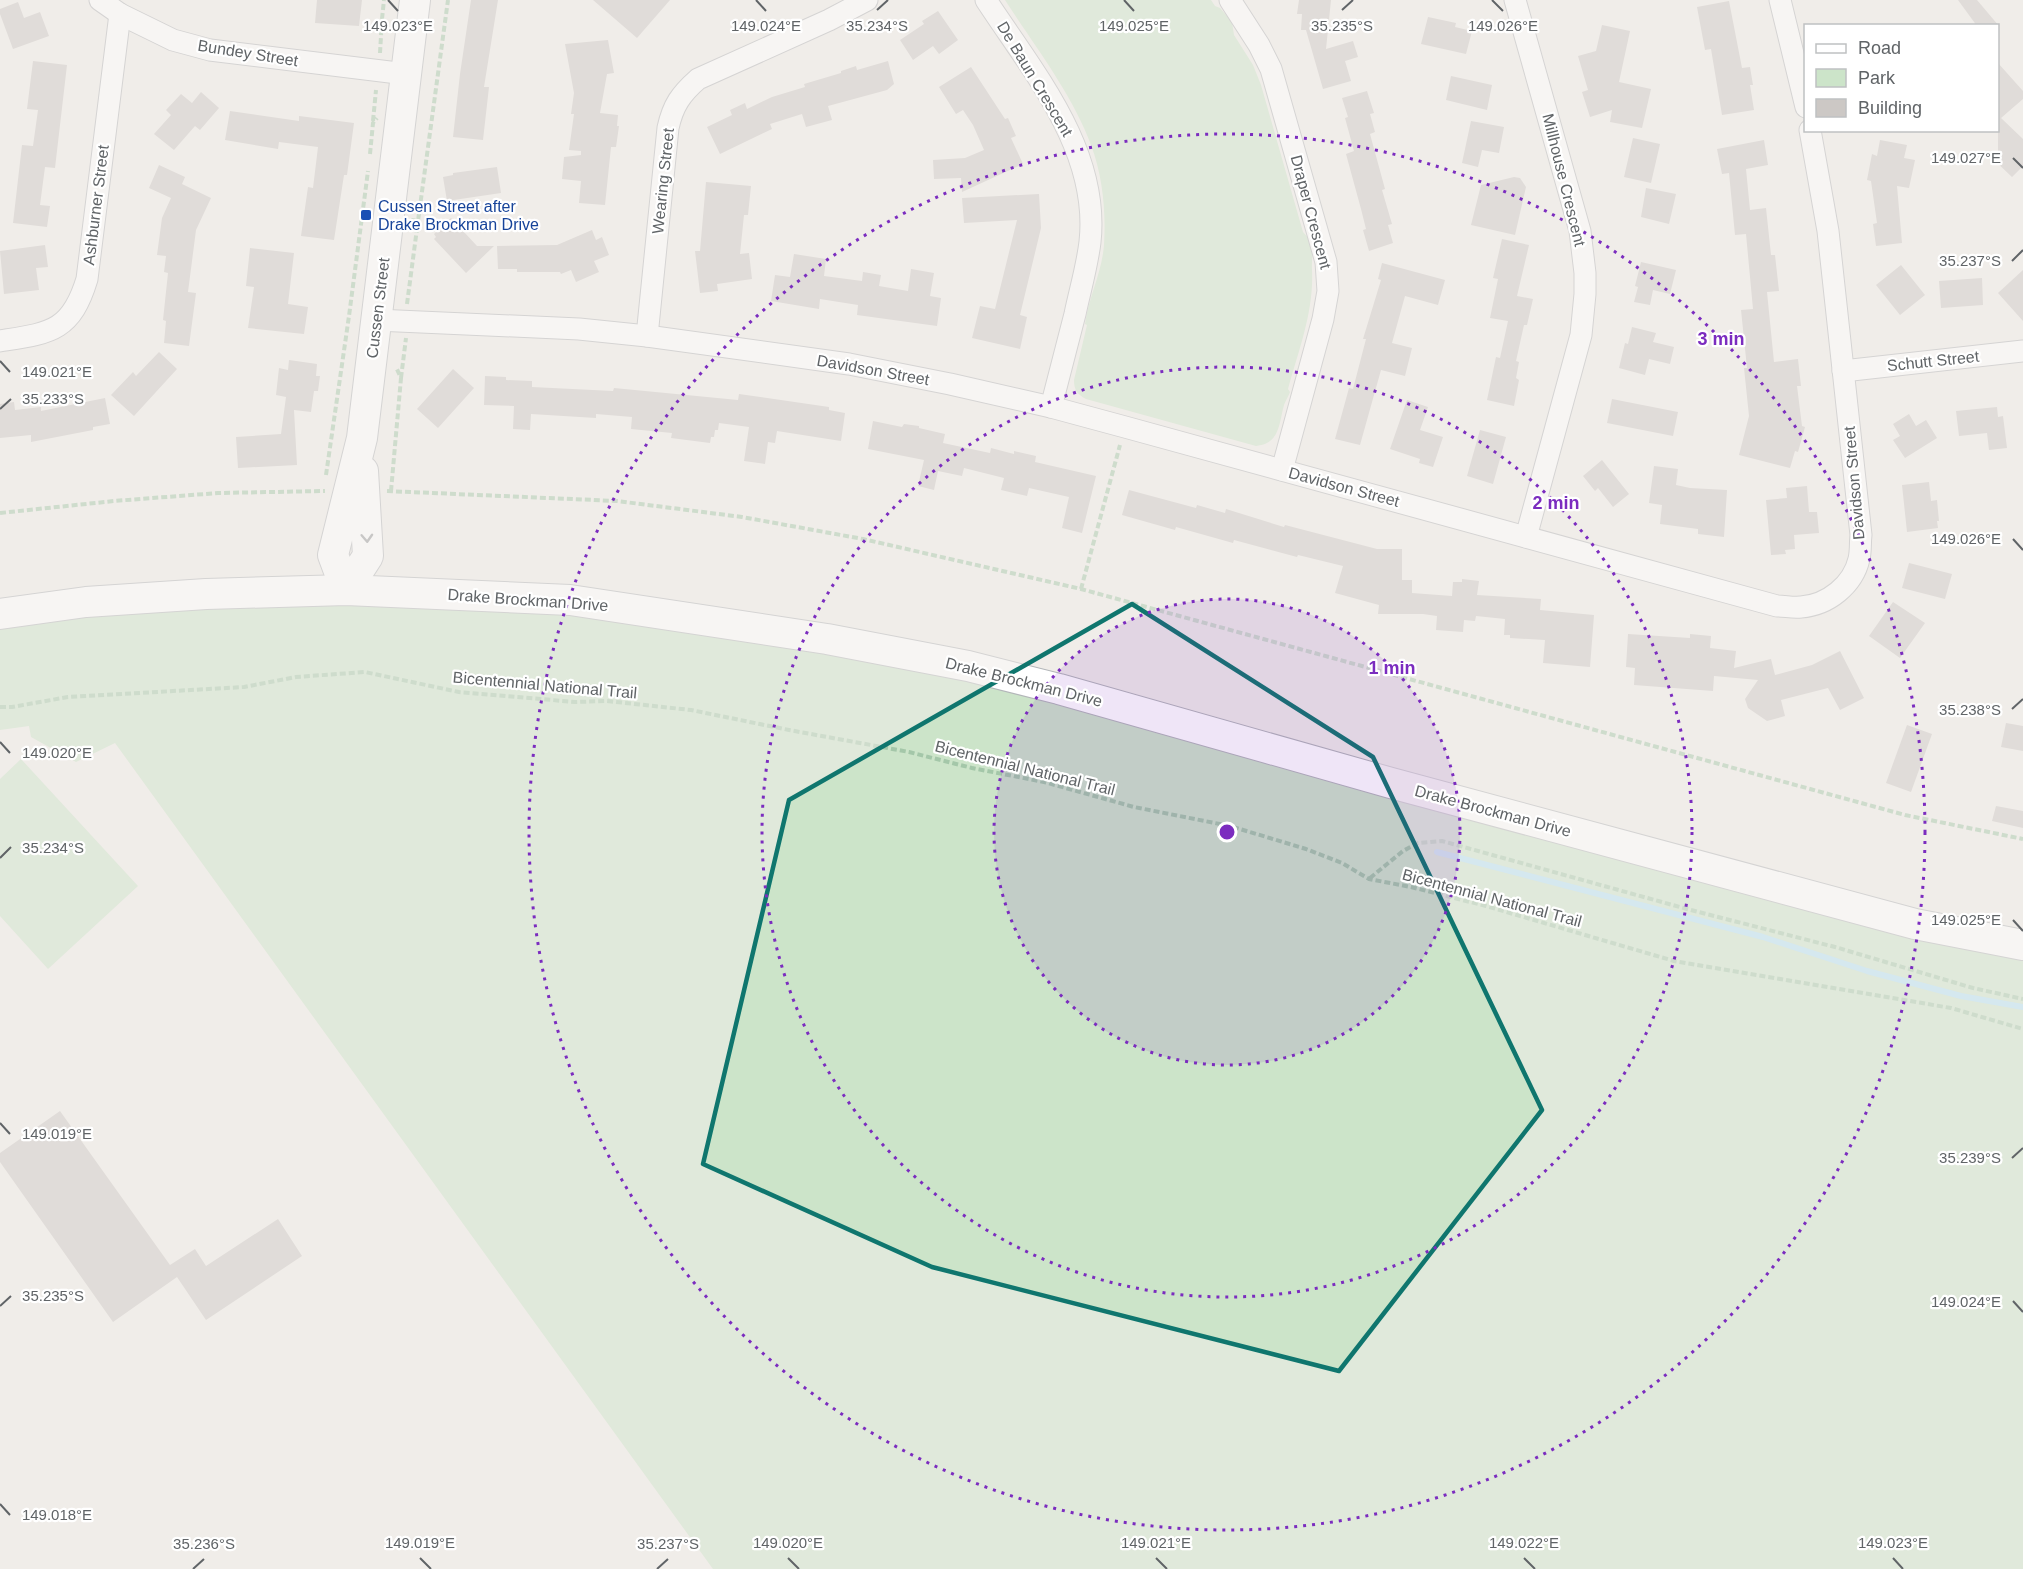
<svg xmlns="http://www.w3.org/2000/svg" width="2023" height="1569" font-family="Helvetica,sans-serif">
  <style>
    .green { fill: #cce4c9 }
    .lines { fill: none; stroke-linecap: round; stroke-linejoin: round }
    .stream { stroke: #b3e2f6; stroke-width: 6 }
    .building { fill: #ccc8c5 }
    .street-casing { stroke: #b4b6b9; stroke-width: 23 }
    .secondary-casing { stroke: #b3b6b9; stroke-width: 32 }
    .path { stroke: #a4c7a9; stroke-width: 4; stroke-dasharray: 6 3; stroke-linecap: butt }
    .street { stroke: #fff; stroke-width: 21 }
    .secondary { stroke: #fff; stroke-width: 30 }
    .oneway { stroke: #989a9c }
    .marked { fill: none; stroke: #0f766e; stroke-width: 4.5; stroke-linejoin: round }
    .ticks { fill: none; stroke: #606467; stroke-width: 2 }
    .ring { fill: none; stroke: #7b2cbf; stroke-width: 3; stroke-dasharray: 3 6 }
    .transit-dot { fill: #1a4fb4; stroke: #fff; stroke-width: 2 }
    .labels { text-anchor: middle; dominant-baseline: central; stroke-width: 4.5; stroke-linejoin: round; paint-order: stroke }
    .street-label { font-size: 16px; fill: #606467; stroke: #fff }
    .transit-label { font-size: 16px; fill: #164399; stroke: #fff; text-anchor: start }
    .ticks-label { font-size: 15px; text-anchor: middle; fill: #606467; stroke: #fff; stroke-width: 4.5; stroke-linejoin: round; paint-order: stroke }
    .centre { fill: #7b2cbf; stroke: #fff; stroke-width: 3 }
    .ring-label { font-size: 18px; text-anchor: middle; font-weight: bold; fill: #7b2cbf; stroke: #fff; stroke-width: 4.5; stroke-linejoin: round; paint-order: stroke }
  </style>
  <rect width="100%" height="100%" fill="#f0ede9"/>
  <g class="green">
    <path d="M1005,0h206l4,6 5,2 12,14 2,13 19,30 8,20 42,147c14,14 8,21 9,38 2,41 -13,79 -24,119l2,3c-2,5 -4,8 -6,13 -5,18 -4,39 -28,41l-170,-47c-9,-5 -12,-9 -12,-19l13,-55 -2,-1c4,-28 17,-52 19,-79 2,-33 -1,-68 -13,-100 -18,-50 -57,-100 -86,-145z"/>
    <polygon points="346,590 827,639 2023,945 2023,1569 713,1569 115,743 76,762 31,737 29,726 0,730 0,614"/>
    <polygon points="21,759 138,886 48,969 0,916 0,779"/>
  </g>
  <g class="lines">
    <polyline class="stream" points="1437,852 1763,937 1867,971 1961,996 2023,1007"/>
  </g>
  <g class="building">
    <polygon points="317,0 362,0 359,26 315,23"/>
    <polygon points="471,0 498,0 484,87 489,87 483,140 453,137 460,74"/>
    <polygon points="593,0 670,0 637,38"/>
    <polygon points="1299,0 1331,0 1326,49 1353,41 1358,57 1345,61 1351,81 1323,89 1306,30 1301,30 1302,14 1297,14"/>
    <polygon points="1958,0 1977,0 1999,26 1977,26"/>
    <polygon points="1729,1 1742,68 1750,67 1753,85 1750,85 1754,110 1722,115 1711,49 1705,50 1697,7"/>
    <polygon points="18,2 24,18 40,12 49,36 13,49 0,14 0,9"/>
    <polygon points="938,11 958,40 939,54 933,46 913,60 900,40 924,24 922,21"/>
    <polygon points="1428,17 1456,23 1455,27 1472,31 1466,54 1421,44"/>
    <polygon points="1602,25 1630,31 1619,82 1651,89 1642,128 1610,122 1612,110 1590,117 1582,92 1588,90 1578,56 1596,51"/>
    <polygon points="608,40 614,73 607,74 600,113 618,115 617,126 619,126 616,147 611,147 605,205 579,203 581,181 562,179 564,157 581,155 581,151 569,150 574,114 571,114 574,93 565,44"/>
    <polygon points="33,61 67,65 55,168 45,167 40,205 50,206 47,227 13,223 22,145 33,146 38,110 27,109"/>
    <polygon points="888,61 894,84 887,90 828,106 832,120 806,127 802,114 770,124 772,129 720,154 707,127 732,115 730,110 745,103 747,109 772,97 805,87 804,84 841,73 841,71 856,66 857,70"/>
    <polygon points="1998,63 2023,91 2023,99 2001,118 2023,139 2023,166 2012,177 1992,158 1998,152"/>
    <polygon points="971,67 1005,119 1008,118 1016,136 1011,138 1023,164 962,192 961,178 934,179 933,160 965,158 984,150 973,125 963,110 956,114 939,87"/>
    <polygon points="1451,76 1492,85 1487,110 1446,100"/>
    <polygon points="1367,91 1374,113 1370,114 1375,132 1370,134 1385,189 1382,190 1392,224 1388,225 1393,243 1369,251 1363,230 1366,229 1361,209 1346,154 1354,151 1345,118 1348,117 1342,98"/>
    <polygon points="201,92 219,108 200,130 195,126 174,150 154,134 171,115 166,110 181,94 192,103"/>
    <polygon points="230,111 299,121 299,116 354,123 347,175 344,175 334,240 301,236 308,187 313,188 318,147 279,142 278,149 225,140"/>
    <polygon points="1471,121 1504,127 1499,153 1482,150 1478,167 1462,163"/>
    <polygon points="1633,138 1660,144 1651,183 1624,177"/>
    <polygon points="1764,140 1768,165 1746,169 1750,210 1766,208 1771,255 1775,255 1779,291 1767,292 1774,362 1798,359 1801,386 1797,386 1802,426 1805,427 1798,452 1795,451 1790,468 1739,455 1749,416 1744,368 1747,368 1741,310 1753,309 1746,234 1735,235 1729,173 1722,174 1717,149"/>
    <polygon points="1880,140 1907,145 1904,158 1915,160 1909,188 1897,186 1902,243 1876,246 1873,224 1877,223 1871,181 1867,180 1872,154 1877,156"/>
    <polygon points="159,165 185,177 182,184 211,198 196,230 188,292 196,293 189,346 164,343 166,321 163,320 168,273 164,272 166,256 157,255 162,218 171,198 149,188"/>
    <polygon points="497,167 501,193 447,201 443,177 453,175 453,173"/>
    <polygon points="1514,177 1520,178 1526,187 1515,235 1471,225 1481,185"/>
    <polygon points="706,182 751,186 748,215 744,215 740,254 749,253 752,279 717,284 718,291 700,293 695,251 700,251"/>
    <polygon points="1646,188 1676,194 1669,224 1641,217"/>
    <polygon points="1039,194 1041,228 1020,315 1027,317 1020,349 972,338 980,306 995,309 1017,220 964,223 962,198"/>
    <polygon points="451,218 477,246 494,246 466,273 434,239 436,237 434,234"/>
    <polygon points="592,230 596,240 602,237 609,255 594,261 599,272 576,282 571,270 561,274 560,272 517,272 517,269 498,269 497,246 557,245"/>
    <polygon points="1502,239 1529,245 1517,296 1533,299 1527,325 1524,325 1516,361 1519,362 1516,378 1519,380 1514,406 1487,400 1496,357 1500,358 1508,321 1490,318 1498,279 1493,278"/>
    <polygon points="45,245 48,267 36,268 39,290 4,294 0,251"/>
    <polygon points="250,248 294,253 288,304 308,307 304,334 248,328 254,287 246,286"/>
    <polygon points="794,254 826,259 824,276 862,281 863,272 881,275 879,286 908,291 911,269 934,273 930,296 941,298 937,326 857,315 858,305 820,299 819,309 771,301 775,275 790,277"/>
    <polygon points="1641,262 1676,270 1670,294 1653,290 1650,305 1634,302 1638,287 1635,286"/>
    <polygon points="1382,263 1445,280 1438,305 1405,296 1392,343 1412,348 1405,376 1381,370 1360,445 1335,439 1349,388 1353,389 1366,339 1363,339 1381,280 1378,279"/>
    <polygon points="1901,265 1925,295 1900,315 1876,285"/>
    <polygon points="2023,270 2023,321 1998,293"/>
    <polygon points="1982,278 1983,305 1941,308 1939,281"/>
    <polygon points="1632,327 1656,333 1653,342 1674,347 1670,364 1649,359 1645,375 1619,368 1625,343 1628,344"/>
    <polygon points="159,352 177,369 134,416 111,395 133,372 136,376"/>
    <polygon points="289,360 317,364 316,376 320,376 318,391 314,391 311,412 294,410 297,465 238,468 236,437 281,434 286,397 276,395 279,368 288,370"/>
    <polygon points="453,369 474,388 438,428 417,409"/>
    <polygon points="485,376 506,377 506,380 532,381 532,387 613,391 614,388 738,400 739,394 829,407 829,410 845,413 841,441 777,431 775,443 768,442 765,464 744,461 749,427 719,423 718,430 715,430 714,437 711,437 710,443 671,438 672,433 631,429 632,417 596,414 596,418 531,414 530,430 513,429 514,406 484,405"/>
    <polygon points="105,398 110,424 93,427 93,430 31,442 31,435 0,438 0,404 14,402 15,410 41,407 41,411"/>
    <polygon points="1612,399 1678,412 1673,436 1607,423"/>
    <polygon points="1407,400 1428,407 1420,430 1443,437 1433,467 1419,463 1420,459 1390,449"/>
    <polygon points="1997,407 1998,417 2003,416 2007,448 1989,450 1987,433 1959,436 1956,411"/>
    <polygon points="1909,414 1916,426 1926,420 1937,438 1905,458 1893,440 1900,436 1893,424"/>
    <polygon points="873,421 902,427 904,424 919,426 919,428 945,434 943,443 990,453 991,448 1014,454 1014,451 1036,456 1035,462 1096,476 1082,533 1062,528 1069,497 1029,488 1027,496 1001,490 1004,478 964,468 962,476 938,471 934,490 918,486 924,460 868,449"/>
    <polygon points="1480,430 1506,437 1493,484 1467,476"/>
    <polygon points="1602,460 1629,494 1613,507 1598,488 1595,491 1583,476"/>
    <polygon points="1654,466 1678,469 1676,485 1690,488 1727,490 1724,537 1698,534 1698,529 1660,524 1662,505 1649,503"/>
    <polygon points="1929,482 1931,501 1937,500 1939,521 1937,521 1938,528 1907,532 1902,485"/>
    <polygon points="1807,486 1809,512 1817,512 1819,533 1794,535 1795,549 1785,550 1786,554 1771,555 1766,500 1787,498 1786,488"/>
    <polygon points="1129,490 1196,508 1197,505 1225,513 1226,509 1284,527 1285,525 1377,549 1402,549 1402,580 1412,580 1412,593 1452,596 1453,582 1462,582 1462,579 1479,581 1477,595 1541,599 1540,610 1594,615 1590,667 1543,663 1545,640 1510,638 1510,635 1504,635 1505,619 1476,616 1475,621 1464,620 1463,632 1436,630 1437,616 1423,614 1378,614 1379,605 1335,593 1343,566 1298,555 1297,557 1234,540 1233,543 1176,527 1175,530 1122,515"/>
    <polygon points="1909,563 1952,574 1945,599 1902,588"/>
    <polygon points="1893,602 1925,623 1900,658 1869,636"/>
    <polygon points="1628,634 1690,638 1690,634 1711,636 1710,648 1736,651 1734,668 1771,659 1775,675 1812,665 1840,651 1864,698 1840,710 1828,688 1781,700 1785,716 1767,721 1748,708 1745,699 1758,680 1714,676 1713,691 1634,685 1635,668 1626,667"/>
    <polygon points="2006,723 2023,726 2023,751 2001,747"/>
    <polygon points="1907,725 1932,734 1911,792 1886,783"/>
    <polygon points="1996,806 2023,811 2023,828 1992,821"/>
    <polygon points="60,1111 170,1265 195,1249 206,1266 278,1219 302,1256 206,1320 177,1277 113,1322 0,1162 0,1153"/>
  </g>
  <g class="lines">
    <g class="street-casing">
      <g id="street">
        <polyline points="100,0 120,14 173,40 210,50 406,74"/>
        <path d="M986,0c47,72 114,150 104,242 -3,25 -10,48 -15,72 -8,31 -16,62 -24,93"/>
        <polyline points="1230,0 1259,45 1271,69 1326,262 1328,291 1323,319 1282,470"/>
        <polyline points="1515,0 1580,231 1585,273 1585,294 1581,335 1526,537"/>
        <polyline points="1780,0 1806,107"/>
        <path d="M376,320l203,9 68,7 202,28 101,20 101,23 74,20 652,179c8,0 16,2 24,1 27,-2 52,-22 58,-48 2,-8 1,-17 2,-24l-33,-304 -18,-101"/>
        <path d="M647,336l21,-208c5,-23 13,-34 30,-49l131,-59 38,-20"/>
        <path d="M0,341c50,-8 71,-9 87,-62l33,-265"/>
        <polyline points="1843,371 2023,351"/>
      </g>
    </g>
    <g class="secondary-casing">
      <g id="secondary">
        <polyline points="346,590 333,555 362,438 415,0"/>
        <polyline points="346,590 368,556 363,471"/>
        <polyline points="0,614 86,602 206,594 346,590 570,600 827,639 968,666 1059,689 1391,783 1915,924 2023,945"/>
      </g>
    </g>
    <g class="path">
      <polyline points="382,19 384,0"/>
      <polyline points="380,53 382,19 387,28"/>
      <polyline points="373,121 376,90"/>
      <polyline points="370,154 373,123 377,118"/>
      <polyline points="411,220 418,221 448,0"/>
      <polyline points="407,304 418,221"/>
      <polyline points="401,378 406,338"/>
      <polyline points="326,475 349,316 368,171"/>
      <polyline points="387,491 617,501 742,517 863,539 1081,589 1905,815 2023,839"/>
      <polyline points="391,491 401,378 396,367"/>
      <polyline points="0,513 114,501 218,493 325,491"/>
      <polyline points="1081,589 1120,445"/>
      <polyline points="0,707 12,707 68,697 244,687 296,677 365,672 459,692 575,702 607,701 691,710 789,730 909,752 972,768 1044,782 1134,807 1230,826 1306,849 1342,863 1369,879 1411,887 1486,906 1674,961 1951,1008 2023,1029"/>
      <polyline points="1370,878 1403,851 1418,843 1442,841 1687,909 1835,947 1973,988 2023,999"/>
    </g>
    <use href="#street" class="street"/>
    <use href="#secondary" class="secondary"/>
  </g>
  <defs><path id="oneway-chevron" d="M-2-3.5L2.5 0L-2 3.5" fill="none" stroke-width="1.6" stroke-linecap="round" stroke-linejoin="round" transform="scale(1.5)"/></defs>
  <use class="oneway" href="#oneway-chevron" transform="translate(367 538) rotate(87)"/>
  <path d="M0 0H2023V1569H0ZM1132,604l241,153 169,353 -203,261 -407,-104 -229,-103 86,-364z" fill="#f0ede9" fill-opacity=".55" fill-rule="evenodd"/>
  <path class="marked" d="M1132,604l241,153 169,353 -203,261 -407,-104 -229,-103 86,-364z"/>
  <path class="ticks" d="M388,0l10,11M756,0l10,11M1124,0l10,11M1492,0l11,11M877,10l11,-10M1342,10l11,-10M2013,158l10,10M2012,261l11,-11M0,361l10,11M0,409l11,-10M2013,539l10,11M2012,709l11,-10M0,742l10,11M0,858l11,-11M2013,920l10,11M0,1123l10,11M2012,1158l11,-10M2013,1301l10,11M0,1306l11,-10M0,1504l10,11M420,1558l11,11M788,1558l11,11M1156,1558l11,11M1524,1558l11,11M1893,1558l10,11M193,1569l11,-10M657,1569l11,-10"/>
  <circle cx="1227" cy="832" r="233" fill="#7b2cbf" fill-opacity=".12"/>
  <g class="ring">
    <circle cx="1227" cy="832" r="233"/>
    <circle cx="1227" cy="832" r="465"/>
    <circle cx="1227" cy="832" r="698"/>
  </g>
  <rect class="transit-dot" x="360" y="209" width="12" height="12" rx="3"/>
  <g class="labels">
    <g class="street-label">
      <text transform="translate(248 53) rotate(9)">Bundey Street</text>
      <text transform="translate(1035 79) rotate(59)">De Baun Crescent</text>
      <text transform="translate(1564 180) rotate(76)">Millhouse Crescent</text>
      <text transform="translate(663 181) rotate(-84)">Wearing Street</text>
      <text transform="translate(96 205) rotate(-83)">Ashburner Street</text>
      <text transform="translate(1311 212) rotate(75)">Draper Crescent</text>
      <text transform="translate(378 308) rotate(-83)">Cussen Street</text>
      <text transform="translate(1933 361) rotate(-6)">Schutt Street</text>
      <text transform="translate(873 370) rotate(10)">Davidson Street</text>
      <text transform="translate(1854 483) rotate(-95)">Davidson Street</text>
      <text transform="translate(1344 487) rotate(15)">Davidson Street</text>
      <text transform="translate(528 600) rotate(4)">Drake Brockman Drive</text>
      <text transform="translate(1024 682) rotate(14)">Drake Brockman Drive</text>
      <text transform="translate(545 685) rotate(5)">Bicentennial National Trail</text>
      <text transform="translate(1025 768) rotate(14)">Bicentennial National Trail</text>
      <text transform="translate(1493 811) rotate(15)">Drake Brockman Drive</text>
      <text transform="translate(1492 898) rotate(15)">Bicentennial National Trail</text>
    </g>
    <g class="transit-label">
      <text x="378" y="206">Cussen Street after<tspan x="378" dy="18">Drake Brockman Drive</tspan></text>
    </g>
  </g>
  <g class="ticks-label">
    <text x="877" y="31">35.234°S</text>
    <text x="1342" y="31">35.235°S</text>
    <text x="398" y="31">149.023°E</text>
    <text x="766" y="31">149.024°E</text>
    <text x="1134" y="31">149.025°E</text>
    <text x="1503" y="31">149.026°E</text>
    <text x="1966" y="163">149.027°E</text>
    <text x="1970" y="266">35.237°S</text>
    <text x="57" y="377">149.021°E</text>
    <text x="53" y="404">35.233°S</text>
    <text x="1966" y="544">149.026°E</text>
    <text x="1970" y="715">35.238°S</text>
    <text x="57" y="758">149.020°E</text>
    <text x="53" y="853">35.234°S</text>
    <text x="1966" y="925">149.025°E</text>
    <text x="57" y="1139">149.019°E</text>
    <text x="1970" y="1163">35.239°S</text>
    <text x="53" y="1301">35.235°S</text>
    <text x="1966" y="1307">149.024°E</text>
    <text x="57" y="1520">149.018°E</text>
    <text x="420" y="1548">149.019°E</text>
    <text x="788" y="1548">149.020°E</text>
    <text x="1156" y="1548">149.021°E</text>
    <text x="1524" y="1548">149.022°E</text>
    <text x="1893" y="1548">149.023°E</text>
    <text x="204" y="1549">35.236°S</text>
    <text x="668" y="1549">35.237°S</text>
  </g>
  <circle cx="1227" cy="832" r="9" class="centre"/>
  <g class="ring-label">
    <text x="1721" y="345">3 min</text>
    <text x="1556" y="509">2 min</text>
    <text x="1392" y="674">1 min</text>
  </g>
  <rect x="1804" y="24" width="195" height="108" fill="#ffffff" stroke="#bfc1c2" stroke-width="1.5"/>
  <rect x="1816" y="44" width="30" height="9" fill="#ffffff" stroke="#bfc1c2" stroke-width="1.5"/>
  <text x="1858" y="54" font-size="18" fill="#606467">Road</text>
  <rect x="1816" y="69" width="30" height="18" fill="#cce4c9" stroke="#bfc1c2" stroke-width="1.5"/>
  <text x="1858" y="84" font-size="18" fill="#606467">Park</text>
  <rect x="1816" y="99" width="30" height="18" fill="#ccc8c5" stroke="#bfc1c2" stroke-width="1.5"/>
  <text x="1858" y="114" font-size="18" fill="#606467">Building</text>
</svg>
